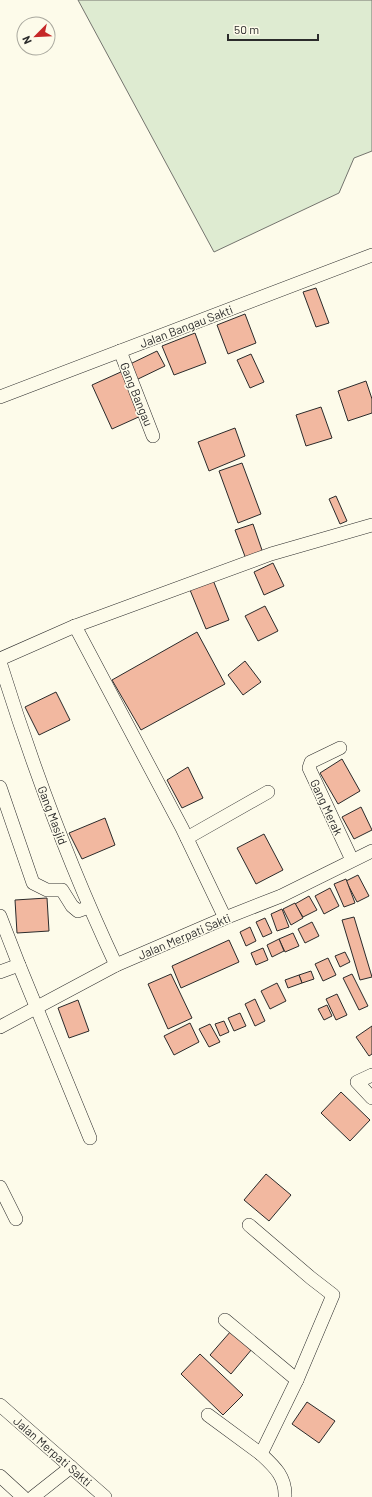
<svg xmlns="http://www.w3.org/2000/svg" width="372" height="1497" font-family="Barlow,sans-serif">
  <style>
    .green { fill: #deebd1; stroke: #74746e }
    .building { fill: #f2b8a0; stroke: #2b2b2b }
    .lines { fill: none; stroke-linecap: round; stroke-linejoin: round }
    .minor-casing { stroke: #2b2b2b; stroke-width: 14 }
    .minor { stroke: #fdfbea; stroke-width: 13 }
    .labels { text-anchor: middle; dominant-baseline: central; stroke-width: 3; stroke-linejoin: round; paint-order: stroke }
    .street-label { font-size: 12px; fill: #2b2b2b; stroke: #fdfbea }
  </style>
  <rect width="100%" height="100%" fill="#fdfbea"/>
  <polygon class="green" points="78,0 372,0 372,151 354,158 339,193 214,252"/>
  <g class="building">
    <polygon points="316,288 329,323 316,327 303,292"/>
    <polygon points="245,314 256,343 228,354 217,325"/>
    <polygon points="195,333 206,363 174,375 162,346"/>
    <polygon points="157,351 165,366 136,380 128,365"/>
    <polygon points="251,354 264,382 250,388 237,360"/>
    <polygon points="123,371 143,415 112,429 92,385"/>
    <polygon points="366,381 372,399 372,413 348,421 338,391"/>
    <polygon points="321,407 332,438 306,446 296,415"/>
    <polygon points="235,428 245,456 209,471 198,442"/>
    <polygon points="242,463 261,514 238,523 219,471"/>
    <polygon points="336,496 347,521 340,524 329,499"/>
    <polygon points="253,524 263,553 246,559 235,530"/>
    <polygon points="273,563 284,586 264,595 254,572"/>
    <polygon points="213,580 229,620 206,629 190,590"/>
    <polygon points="265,606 278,631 258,641 245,616"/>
    <polygon points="197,632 225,684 141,730 112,680"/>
    <polygon points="245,661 261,682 243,695 228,675"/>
    <polygon points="56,692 70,720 39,735 25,707"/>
    <polygon points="342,759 360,791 338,804 320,773"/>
    <polygon points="188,767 203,798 182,808 167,780"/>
    <polygon points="361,807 372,830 354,839 342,817"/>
    <polygon points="105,818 115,845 82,859 69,833"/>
    <polygon points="264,834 283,870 256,884 237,848"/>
    <polygon points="358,875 369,896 357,902 346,881"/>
    <polygon points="346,879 355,903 344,907 334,884"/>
    <polygon points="330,888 339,906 324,914 315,896"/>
    <polygon points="309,896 317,910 303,917 295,904"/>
    <polygon points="47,898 49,931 17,933 15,900"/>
    <polygon points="295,903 303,918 291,925 283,909"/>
    <polygon points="282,909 289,927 277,931 271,914"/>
    <polygon points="354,917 372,977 360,980 342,920"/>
    <polygon points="265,918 272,933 263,937 256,922"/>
    <polygon points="312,922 319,936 305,943 298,929"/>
    <polygon points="250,927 256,941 246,946 240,932"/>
    <polygon points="293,933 299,946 285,952 279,939"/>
    <polygon points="279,939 284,951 272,957 267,945"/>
    <polygon points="229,940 239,962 181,988 172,966"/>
    <polygon points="263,948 268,960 256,965 251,953"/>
    <polygon points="345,952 350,962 340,967 335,956"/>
    <polygon points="328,958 336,975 323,981 315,964"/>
    <polygon points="311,971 314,979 302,983 299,975"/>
    <polygon points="171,974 192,1018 168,1029 148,984"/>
    <polygon points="352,974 368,1006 359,1010 343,978"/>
    <polygon points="299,975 302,983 288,988 285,980"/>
    <polygon points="277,983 286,1001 270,1009 261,991"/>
    <polygon points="337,994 347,1015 336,1020 326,999"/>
    <polygon points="255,999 265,1021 255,1026 245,1004"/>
    <polygon points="78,1000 89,1031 69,1038 58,1008"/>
    <polygon points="327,1005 332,1016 324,1020 318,1009"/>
    <polygon points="240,1013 246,1026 234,1031 228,1018"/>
    <polygon points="224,1021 229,1032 220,1036 215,1024"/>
    <polygon points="190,1023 199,1042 174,1055 164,1036"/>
    <polygon points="210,1024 220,1042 209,1047 199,1029"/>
    <polygon points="372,1026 372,1054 369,1056 356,1037"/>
    <polygon points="341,1092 370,1120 350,1141 321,1113"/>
    <polygon points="266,1174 291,1195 269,1221 244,1200"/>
    <polygon points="231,1331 252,1349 231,1374 210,1355"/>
    <polygon points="200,1354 243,1395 223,1415 181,1374"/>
    <polygon points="307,1402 335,1421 319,1443 292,1424"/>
  </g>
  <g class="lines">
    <g class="minor-casing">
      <g id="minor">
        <polyline points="120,351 153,436"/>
        <polyline points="0,397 372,255"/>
        <polyline points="75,626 182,828 225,918"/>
        <polyline points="0,659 75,626 271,554 372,525"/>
        <path d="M0,662c32,103 70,205 116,303"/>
        <polyline points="340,748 311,762 309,768 352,860"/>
        <polyline points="0,787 33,883 47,890 62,890 72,906 78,911 89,907"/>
        <polyline points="187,838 268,792"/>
        <polyline points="0,916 19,965"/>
        <polyline points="0,972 19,965 90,1138"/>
        <polyline points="0,1027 116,965 225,918 281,896 372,851"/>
        <polyline points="372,1075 357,1082 372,1098"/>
        <polyline points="0,1187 16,1219"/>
        <path d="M249,1225l62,53 22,17 -36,85 -36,74c14,13 25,23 24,43"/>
        <polyline points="225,1320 297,1380"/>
        <polyline points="0,1405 105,1497"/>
        <polyline points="208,1415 261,1454"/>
        <polyline points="0,1476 23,1497"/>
        <polyline points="33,1497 71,1467"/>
      </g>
    </g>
    <use href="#minor" class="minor"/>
  </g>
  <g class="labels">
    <g class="street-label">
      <text transform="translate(186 326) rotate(-21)">Jalan Bangau Sakti</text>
      <text transform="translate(137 394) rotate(68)">Gang Bangau</text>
      <text transform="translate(327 807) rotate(65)">Gang Merak</text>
      <text transform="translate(53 815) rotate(69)">Gang Masjid</text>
      <text transform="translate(184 936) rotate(-23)">Jalan Merpati Sakti</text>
      <text transform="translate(53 1451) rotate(41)">Jalan Merpati Sakti</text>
    </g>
  </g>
  <g transform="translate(36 36) rotate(246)"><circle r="19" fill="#fdfbea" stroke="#a9a89e"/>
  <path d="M0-3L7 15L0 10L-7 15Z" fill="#c62828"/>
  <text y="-6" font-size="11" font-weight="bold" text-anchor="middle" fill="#2b2b2b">N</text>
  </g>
  <path d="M228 34v6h90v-6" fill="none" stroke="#2b2b2b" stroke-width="2"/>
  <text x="234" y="34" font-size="12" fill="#2b2b2b" stroke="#fdfbea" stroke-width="3" paint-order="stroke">50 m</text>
</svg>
